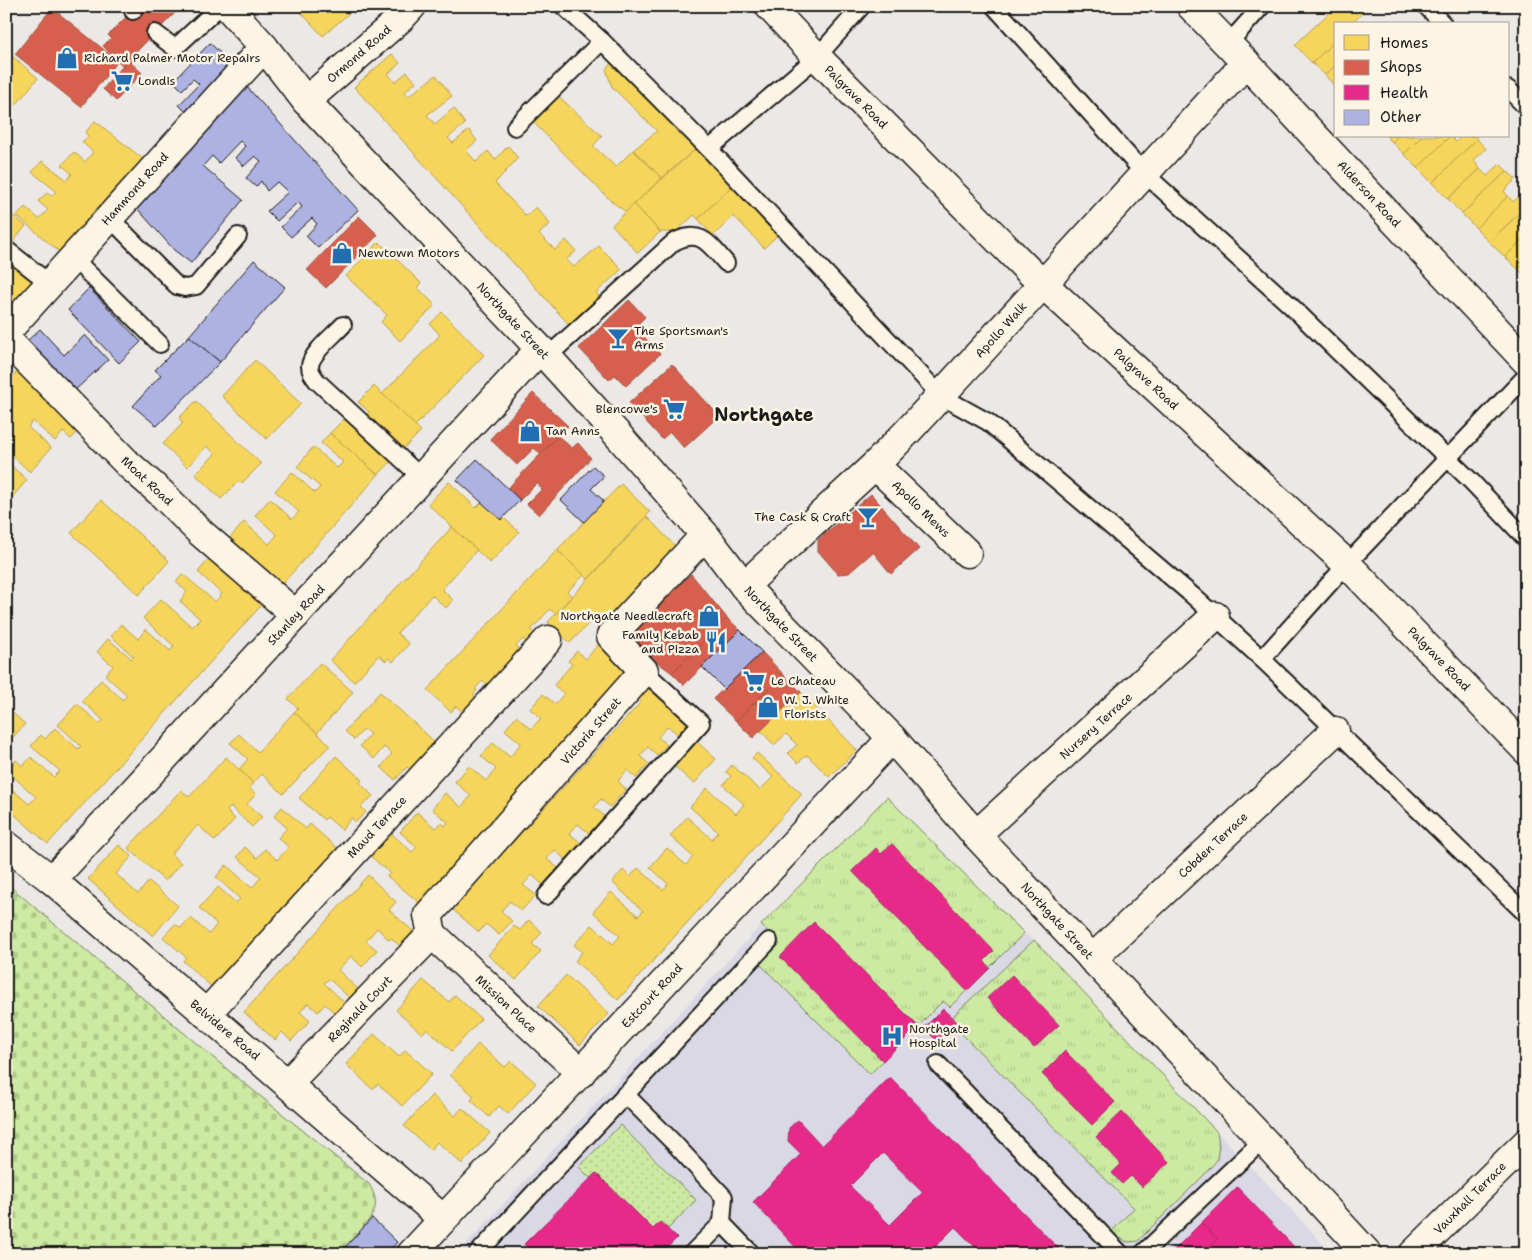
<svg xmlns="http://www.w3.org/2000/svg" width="1532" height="1260" font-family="'Shantell Sans',sans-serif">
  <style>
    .built { fill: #d9d8e4 }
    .grass { fill: url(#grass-tufts); stroke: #74835e }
    .cemetery { fill: url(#cemetery-stones); stroke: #74835e }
    .park { fill: url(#park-dots); stroke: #74835e }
    .homes { fill: #f6d55c; stroke: #b59e49 }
    .shops { fill: #d6604d; stroke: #9e4c3e }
    .health { fill: #e7298a; stroke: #aa2569; fill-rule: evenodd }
    .building { fill: #adb2e3; stroke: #1c1c1c }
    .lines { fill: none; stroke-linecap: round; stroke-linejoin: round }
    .service-casing { stroke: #1c1c1c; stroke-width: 20 }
    .minor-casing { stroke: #1c1c1c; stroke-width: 31 }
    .tertiary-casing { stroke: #1c1c1c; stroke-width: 31 }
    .service { stroke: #fcf5e5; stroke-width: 16 }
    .minor { stroke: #fcf5e5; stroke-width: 28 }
    .tertiary { stroke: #fcf5e5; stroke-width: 28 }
    .labels { text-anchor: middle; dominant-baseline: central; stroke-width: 5; stroke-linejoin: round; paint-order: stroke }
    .street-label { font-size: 12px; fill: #1c1c1c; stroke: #fcf5e5 }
    .poi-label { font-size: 12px; fill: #1c1c1c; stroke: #fcf5e5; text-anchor: start }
    .district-label { font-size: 18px; font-weight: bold; fill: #1c1c1c; stroke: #fcf5e5 }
  </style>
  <defs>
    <pattern id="grass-tufts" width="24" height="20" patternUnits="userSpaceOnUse" patternTransform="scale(1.25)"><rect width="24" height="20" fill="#cceaa1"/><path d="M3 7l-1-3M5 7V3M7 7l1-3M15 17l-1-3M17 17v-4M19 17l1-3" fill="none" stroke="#afc88a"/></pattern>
    <pattern id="cemetery-stones" width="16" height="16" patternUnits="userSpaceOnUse" patternTransform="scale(1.25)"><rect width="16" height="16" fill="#cceaa1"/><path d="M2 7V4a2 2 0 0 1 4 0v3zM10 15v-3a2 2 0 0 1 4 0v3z" fill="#afc88a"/></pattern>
    <pattern id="park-dots" width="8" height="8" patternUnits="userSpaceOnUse" patternTransform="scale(1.25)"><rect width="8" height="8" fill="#cceaa1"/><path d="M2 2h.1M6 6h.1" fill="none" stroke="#afc88a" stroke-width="1.8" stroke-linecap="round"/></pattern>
  </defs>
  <rect width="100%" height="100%" fill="#ece8e5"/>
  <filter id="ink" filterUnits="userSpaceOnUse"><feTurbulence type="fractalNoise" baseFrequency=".02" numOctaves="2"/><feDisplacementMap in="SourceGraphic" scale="10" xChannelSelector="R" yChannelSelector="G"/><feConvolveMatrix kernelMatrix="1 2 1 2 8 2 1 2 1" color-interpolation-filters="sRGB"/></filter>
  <g filter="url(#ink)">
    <polygon class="built" points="887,797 1024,933 1034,940 1272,1189 1332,1254 457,1254 761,925"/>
    <g class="grass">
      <polygon points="887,797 1024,933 950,1007 943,1001 870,1074 760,964 780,944 761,925"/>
      <polygon points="1034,940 1217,1132 1219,1145 1217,1160 1204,1175 1138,1241 1128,1242 1110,1233 1134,1208 955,1027 958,1023 953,1018 956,1013"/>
    </g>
    <path class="cemetery" d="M6,883l222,187 141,114c12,21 6,29 -8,46 -8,8 -15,16 -22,24h-333z"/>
    <polygon class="park" points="620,1125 696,1200 668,1229 660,1222 653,1229 596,1173 590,1178 579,1167"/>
    <g class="homes">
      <polygon points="295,6 357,6 323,36"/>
      <polygon points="1336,6 1357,6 1363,12 1352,24 1336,24 1336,40 1312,63 1295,45"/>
      <polygon points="1336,40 1336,65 1325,75 1312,63"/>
      <polygon points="392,54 400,63 388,74 395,82 407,72 416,82 404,92 409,96 436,75 452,96 427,115 435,124 454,108 465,124 448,138 453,143 469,130 477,141 466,150 476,162 488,151 495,160 508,146 518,158 495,183 526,216 536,207 550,224 539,234 555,250 566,240 576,251 566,260 574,267 599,246 622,269 596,293 604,301 574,330 354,87"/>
      <polygon points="12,56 38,78 6,117 6,63"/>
      <polygon points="613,61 699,146 662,178 633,150 657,131 612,87 606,69"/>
      <polygon points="1336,65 1336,88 1325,75"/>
      <polygon points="555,93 602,136 593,146 616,167 633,150 662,178 626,212 611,201 529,118"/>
      <polygon points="95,121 143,159 86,220 90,224 63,255 17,216 25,207 39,219 48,210 38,201 47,193 52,196 56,191 32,172 42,161 67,180 72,174 62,165 74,152 85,162 93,152 82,142 89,136 85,133"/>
      <polygon points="1386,136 1398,136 1392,142"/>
      <polygon points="1398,136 1422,136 1404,154 1392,142"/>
      <polygon points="1422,136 1450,136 1418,168 1404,154"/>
      <polygon points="1450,136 1456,142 1461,136 1475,136 1477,139 1432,183 1418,168"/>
      <polygon points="1477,139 1486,149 1474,160 1480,169 1448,199 1432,183"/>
      <polygon points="699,146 736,182 698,219 694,215 676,232 660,232 634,204"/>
      <polygon points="1500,164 1507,171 1462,214 1448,199 1480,169 1487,176"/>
      <polygon points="1507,171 1516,179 1504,191 1508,196 1476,228 1462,214"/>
      <polygon points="736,182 782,231 764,248 734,216 713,236 698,219"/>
      <polygon points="1526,190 1526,207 1489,242 1476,228 1508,196 1513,202"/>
      <polygon points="634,204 660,232 638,253 612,225"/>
      <polygon points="1526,207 1526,236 1505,257 1489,242"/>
      <polygon points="6,210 26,226 11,244 6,240"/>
      <polygon points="1526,236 1526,261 1518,269 1505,257"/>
      <polygon points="379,242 421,283 417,287 435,305 400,341 381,322 387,315 346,276"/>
      <polygon points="1526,261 1526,277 1518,269"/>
      <polygon points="11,262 37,283 6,321 6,268"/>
      <polygon points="442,312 484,355 415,426 382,394 440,335 430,324"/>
      <polygon points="255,360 301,404 267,439 222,396"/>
      <polygon points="23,365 82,427 71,439 63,432 55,441 33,421 28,427 51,448 30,472 6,450 6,384"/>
      <polygon points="374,386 421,431 378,475 330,433 345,418 354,427 369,412 358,402"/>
      <polygon points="196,401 261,464 242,483 239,481 221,499 195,474 215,454 207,446 187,467 163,444 183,423 179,418"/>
      <polygon points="330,433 378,475 278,589 251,565 255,560 230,538 244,522 269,544 277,535 255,515 270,499 292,519 299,512 275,491 292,472 315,493 320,487 297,467 313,447 337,468 343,462 321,443"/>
      <polygon points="6,461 27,480 8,502 6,500"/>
      <polygon points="449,482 476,508 482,502 501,520 503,517 519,532 490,563 428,504"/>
      <polygon points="621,484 650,512 588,579 557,550"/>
      <polygon points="101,500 169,561 139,595 71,533"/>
      <polygon points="647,517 678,549 603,632 591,621 570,643 548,622"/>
      <polygon points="452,527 477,550 442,589 453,600 446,608 432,595 397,633 409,644 393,662 389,658 386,661 379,655 354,682 330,660"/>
      <polygon points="557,550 584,575 567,592 572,596 555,614 550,609 531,630 538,636 529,645 523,639 516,646 523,653 490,688 482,681 475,689 477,690 473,695 479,700 465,714 456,706 451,712 427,690"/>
      <polygon points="211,557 266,600 48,844 6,807 6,784 29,804 36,797 7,771 16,760 23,766 31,757 54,777 60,771 31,746 41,735 45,739 55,728 78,749 81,746 58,725 77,704 100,724 103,720 82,701 101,680 123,700 127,695 105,675 113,666 97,652 108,639 132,659 134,657 111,636 121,624 138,639 146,629 170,651 174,646 143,618 161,599 192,627 200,619 180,601 187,592 176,582 183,574 215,602 222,594 198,572"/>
      <polygon points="602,640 635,669 421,904 387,876 390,873 369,855 383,826 412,852 417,847 400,832 417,812 435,828 441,822 445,826 448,822 432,809 445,793 461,807 471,796 455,782 469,766 486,781 496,769 481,756 493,743 510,757 521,743 505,730 516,716 531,729 541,718 530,709 543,694 555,704 564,694 554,685 572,664 568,661 577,651 586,659"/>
      <polygon points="320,663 353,692 317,733 294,712 298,708 288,699"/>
      <polygon points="648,682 694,723 682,738 668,726 658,737 667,745 657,755 648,747 640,756 649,764 636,778 627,770 618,781 626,789 610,807 601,799 594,807 605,817 590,834 578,824 569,833 581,843 566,860 555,850 547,859 558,868 543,885 532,875 523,885 536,895 521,911 510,901 501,911 512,921 499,935 486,924 479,932 452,909 641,702 636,697"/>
      <polygon points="380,692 438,745 414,773 407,767 395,780 381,767 392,754 384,747 374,759 360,746 370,734 364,729 354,740 345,731"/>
      <polygon points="801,692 857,750 829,777 807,755 798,763 788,753 797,745 786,734 774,745 761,731"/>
      <polygon points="6,707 25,724 6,745"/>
      <polygon points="294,712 330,745 283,794 262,774 253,783 239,769 248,759 230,743 239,734 258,752"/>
      <polygon points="695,740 716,759 694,784 673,765"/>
      <polygon points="757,753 802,794 618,1000 575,961 582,952 574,945 592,925 613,944 620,936 593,912 611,892 638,916 643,911 612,882 623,870 630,877 638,868 663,890 668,884 650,867 667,848 686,865 693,857 670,836 687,817 712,839 718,832 690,807 707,788 736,814 744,804 723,785 731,776 726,772 732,765 760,790 773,777 752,758"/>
      <polygon points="336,756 362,780 360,783 373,796 361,807 366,812 356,822 351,818 342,830 327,817 324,820 299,798"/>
      <polygon points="226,757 253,783 249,788 256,794 247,804 262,817 252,827 231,807 227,811 235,819 215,841 198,825 171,854 181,863 165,881 128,848 181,790 189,797"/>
      <polygon points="282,807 306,829 310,824 338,849 214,989 183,961 186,957 163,937 175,924 181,928 190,917 209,934 217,924 199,908 218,887 236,903 240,899 216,877 226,865 252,888 261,877 237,857 245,847 257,858 265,849 277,860 289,847 278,838 287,828 274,816"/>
      <polygon points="119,845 132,856 116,874 138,894 149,881 178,906 153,936 88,879"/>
      <polygon points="368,875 396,902 389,910 413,931 400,946 391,938 389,940 377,928 366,941 377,950 362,967 351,956 338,970 361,992 353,1001 329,979 324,983 347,1005 338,1016 325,1004 318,1012 308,1003 300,1012 310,1021 291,1041 282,1032 275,1040 244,1012"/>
      <polygon points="529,920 542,932 532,944 541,951 516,980 488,955 514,926 520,930"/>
      <polygon points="566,975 609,1014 580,1045 538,1006"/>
      <polygon points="423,980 449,1002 455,995 481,1019 452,1051 427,1029 422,1034 396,1010"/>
      <polygon points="374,1034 399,1057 405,1050 432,1074 402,1106 378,1084 372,1089 346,1064"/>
      <polygon points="478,1044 505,1067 511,1061 536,1083 508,1114 499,1106 489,1117 471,1100 474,1096 450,1075"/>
      <polygon points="432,1095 455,1116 462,1108 490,1133 462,1164 437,1142 431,1150 404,1126"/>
    </g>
    <g class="shops">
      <polygon points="137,6 179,6 180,8 132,56 135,59 125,68 103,46 111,38 108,35"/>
      <polygon points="52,8 118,61 81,107 15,54"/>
      <polygon points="128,60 142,73 116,101 103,89"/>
      <polygon points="359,216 378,235 326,288 307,270"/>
      <polygon points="629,300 645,317 635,327 660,354 626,386 615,375 609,380 579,348"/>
      <polygon points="672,364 719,416 684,448 670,432 662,439 629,403"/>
      <polygon points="533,393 568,426 541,454 534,448 517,465 490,439"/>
      <polygon points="558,436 572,448 578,443 591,458 539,515 527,504 542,489 537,483 520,500 508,488"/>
      <polygon points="871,494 919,549 891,574 873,552 849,573 838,574 818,551 818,540"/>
      <polygon points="691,574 727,618 672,673 637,647 637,628"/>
      <polygon points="727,618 740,630 684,685 672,673"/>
      <polygon points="762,652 783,674 736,721 713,699"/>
      <polygon points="783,674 801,692 753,738 736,721"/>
    </g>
    <g class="health">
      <polygon points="892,844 994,951 984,961 990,968 967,991 852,871 876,848 881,854"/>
      <polygon points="814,922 918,1026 883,1061 780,957"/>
      <polygon points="1012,975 1059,1025 1034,1048 987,998"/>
      <polygon points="943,1009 958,1023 939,1043 924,1028"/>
      <polygon points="1065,1051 1115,1102 1092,1125 1042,1074"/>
      <path d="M890,1077l174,177h-82l-27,-27 -27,27h-126l-49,-52 48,-48 -13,-13 1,-13 9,-8 24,26zM883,1153l40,39 -33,33 -40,-39z"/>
      <polygon points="1122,1112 1169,1162 1142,1187 1131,1176 1122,1184 1112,1173 1121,1164 1096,1137"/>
      <polygon points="596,1173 653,1229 660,1222 677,1238 661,1254 658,1254 656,1251 653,1254 534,1254 524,1244"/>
      <polygon points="1237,1187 1301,1254 1212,1254 1207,1249 1217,1239 1201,1223"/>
      <polygon points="1201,1223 1217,1239 1207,1249 1212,1254 1170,1254"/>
    </g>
    <g class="building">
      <polygon points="210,43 235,67 188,114 179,105 199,84 193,79 182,90 173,81"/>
      <polygon points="247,87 358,210 318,248 306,236 317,224 312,218 291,237 281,227 302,207 298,202 277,221 267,211 288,192 277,182 267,191 261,181 256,187 246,178 261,161 255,156 244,166 235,158 245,146 240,141 219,163 212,156 203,166 243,200 191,263 174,250 136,207"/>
      <polygon points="254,260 285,287 220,362 189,336"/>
      <polygon points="89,288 141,342 119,363 68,310"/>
      <polygon points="40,329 64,355 85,335 108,360 73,392 26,342"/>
      <polygon points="189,336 220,362 157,426 133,406 161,375 155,370"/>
      <polygon points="477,459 520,500 501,520 457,480"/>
      <polygon points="593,466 604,476 591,489 604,501 584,522 561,500"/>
      <polygon points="740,630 762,652 724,689 702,667"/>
      <polygon points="372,1218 397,1242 387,1254 339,1254"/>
    </g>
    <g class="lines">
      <g class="service-casing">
        <g id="service">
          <polyline points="132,6 133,11"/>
          <polyline points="563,6 602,41 709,149 941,396 988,422 1192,595 1262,659 1526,914"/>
          <polyline points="994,6 1144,173 1290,305 1471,481 1526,539"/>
          <polyline points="1426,6 1443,24"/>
          <polyline points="155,33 175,48 220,6"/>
          <polyline points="1227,45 1262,6"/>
          <polyline points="1508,89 1526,107"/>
          <polyline points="515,127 602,41"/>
          <polyline points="709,149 817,57 862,6"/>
          <polyline points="109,217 177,286 185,288 196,286 238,236"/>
          <polyline points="6,249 49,283"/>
          <polyline points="72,257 160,344"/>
          <path d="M343,325c-9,10 -32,28 -33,41 0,6 3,10 7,15l105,97"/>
          <path d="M547,357l127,-115c27,-14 35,2 52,21"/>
          <polyline points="1262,659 1347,564 1526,376"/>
          <polyline points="546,896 701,723 644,671"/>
          <polyline points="938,1064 1121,1254"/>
          <polyline points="625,1094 673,1142 724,1197 722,1223 752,1254"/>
          <polyline points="477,1254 769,941"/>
          <polyline points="691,1254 722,1223"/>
          <polyline points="1142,1254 1263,1140"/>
        </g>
      </g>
      <g class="minor-casing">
        <g id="minor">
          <polyline points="769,6 817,57 1029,271 1347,564 1526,750"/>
          <polyline points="1191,6 1246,63 1526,361"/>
          <polyline points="306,101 401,18 412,6"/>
          <polyline points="6,332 264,47"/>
          <polyline points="6,339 128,464 161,493 201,533 296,615"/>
          <polyline points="875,465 967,553"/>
          <polyline points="744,586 875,465 908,431 1246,63"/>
          <polyline points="976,835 1215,616"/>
          <polyline points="6,845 52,880 443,1219"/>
          <polyline points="52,880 540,349"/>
          <polyline points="432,934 428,915 644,671 611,636 705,535"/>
          <polyline points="432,934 581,1073"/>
          <polyline points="1092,959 1335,731"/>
          <polyline points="206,1014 548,640"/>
          <polyline points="288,1083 432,934"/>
          <polyline points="411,1254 892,738"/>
          <polyline points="1413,1254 1526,1143"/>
        </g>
      </g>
      <g class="tertiary-casing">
        <polyline id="tertiary" points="227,6 264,47 306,101 540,349 617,434 705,535 744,586 892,738 976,835 1263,1140 1368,1254"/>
      </g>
      <use href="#service" class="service"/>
      <use href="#minor" class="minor"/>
      <use href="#tertiary" class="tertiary"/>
    </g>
  </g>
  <defs>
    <g id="shop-bare" transform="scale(1.725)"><path d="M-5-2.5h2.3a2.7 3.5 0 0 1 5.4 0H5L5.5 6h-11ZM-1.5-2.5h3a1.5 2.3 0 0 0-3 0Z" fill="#1f6fb2" stroke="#fcf5e5" stroke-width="2.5" paint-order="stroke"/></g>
    <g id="supermarket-bare" transform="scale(1.725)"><path d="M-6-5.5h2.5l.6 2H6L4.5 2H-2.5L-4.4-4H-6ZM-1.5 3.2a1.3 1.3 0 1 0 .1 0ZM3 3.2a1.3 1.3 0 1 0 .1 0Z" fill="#1f6fb2" stroke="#fcf5e5" stroke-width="2.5" paint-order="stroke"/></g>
    <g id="bar-bare" transform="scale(1.725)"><path d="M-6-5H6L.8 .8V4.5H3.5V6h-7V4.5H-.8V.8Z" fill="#1f6fb2" stroke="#fcf5e5" stroke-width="2.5" paint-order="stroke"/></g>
    <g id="restaurant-bare" transform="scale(1.725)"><path d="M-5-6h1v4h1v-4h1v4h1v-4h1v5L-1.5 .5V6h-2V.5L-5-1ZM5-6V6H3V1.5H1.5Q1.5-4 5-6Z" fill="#1f6fb2" stroke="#fcf5e5" stroke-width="2.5" paint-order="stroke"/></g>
    <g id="hospital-bare" transform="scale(1.725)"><path d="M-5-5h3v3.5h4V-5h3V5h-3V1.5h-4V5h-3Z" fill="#1f6fb2" stroke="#fcf5e5" stroke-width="2.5" paint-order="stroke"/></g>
  </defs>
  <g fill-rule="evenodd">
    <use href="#shop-bare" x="67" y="58"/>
    <use href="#supermarket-bare" x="122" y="81"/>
    <use href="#shop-bare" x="342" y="253"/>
    <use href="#bar-bare" x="618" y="338"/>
    <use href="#supermarket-bare" x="674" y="409"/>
    <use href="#shop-bare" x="530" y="431"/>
    <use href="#bar-bare" x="868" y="517"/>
    <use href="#shop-bare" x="709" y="616"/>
    <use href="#restaurant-bare" x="716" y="642"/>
    <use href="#supermarket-bare" x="754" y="681"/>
    <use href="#shop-bare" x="768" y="707"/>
    <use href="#hospital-bare" x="892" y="1036"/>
  </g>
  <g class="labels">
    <g class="street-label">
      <text transform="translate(359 54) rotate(-41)">Ormond Road</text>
      <text transform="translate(856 97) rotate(45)">Palgrave Road</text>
      <text transform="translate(135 189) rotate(-48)">Hammond Road</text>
      <text transform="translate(1369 194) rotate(47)">Alderson Road</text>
      <text transform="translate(513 321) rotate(47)">Northgate Street</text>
      <text transform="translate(1001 330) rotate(-48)">Apollo Walk</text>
      <text transform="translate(1146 379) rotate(43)">Palgrave Road</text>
      <text transform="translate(147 481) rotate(43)">Moat Road</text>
      <text transform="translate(921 509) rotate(44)">Apollo Mews</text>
      <text transform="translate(296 615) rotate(-47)">Stanley Road</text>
      <text transform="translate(781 624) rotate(46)">Northgate Street</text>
      <text transform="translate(1439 659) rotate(46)">Palgrave Road</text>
      <text transform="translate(1096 726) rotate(-42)">Nursery Terrace</text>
      <text transform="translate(591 731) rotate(-49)">Victoria Street</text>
      <text transform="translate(377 827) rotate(-47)">Maud Terrace</text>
      <text transform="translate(1213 845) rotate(-43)">Cobden Terrace</text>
      <text transform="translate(1057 921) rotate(47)">Northgate Street</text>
      <text transform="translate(652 996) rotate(-47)">Estcourt Road</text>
      <text transform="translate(506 1004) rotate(43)">Mission Place</text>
      <text transform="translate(360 1009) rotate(-46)">Reginald Court</text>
      <text transform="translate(225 1030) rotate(40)">Belvidere Road</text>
      <text transform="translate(1470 1198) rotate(-45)">Vauxhall Terrace</text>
    </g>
    <g class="poi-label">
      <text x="84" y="58">Richard Palmer Motor Repairs</text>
      <text x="138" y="81">Londis</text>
      <text x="358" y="253">Newtown Motors</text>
      <text x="634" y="331">The Sportsman's<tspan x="634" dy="14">Arms</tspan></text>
      <text x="658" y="409" text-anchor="end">Blencowe's</text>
      <text x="546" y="431">Tan Anns</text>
      <text x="851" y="517" text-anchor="end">The Cask &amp; Craft</text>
      <text x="692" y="616" text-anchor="end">Northgate Needlecraft</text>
      <text x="699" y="635" text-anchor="end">Family Kebab<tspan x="699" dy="14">and Pizza</tspan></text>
      <text x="771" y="681">Le Chateau</text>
      <text x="784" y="700">W. J. White<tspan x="784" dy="14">Florists</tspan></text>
      <text x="909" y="1029">Northgate<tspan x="909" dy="14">Hospital</tspan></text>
    </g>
    <g class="district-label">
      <text x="764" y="415">Northgate</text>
    </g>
  </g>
  <rect width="1532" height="1260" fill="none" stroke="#fcf5e5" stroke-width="25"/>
  <rect x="12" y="12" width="1507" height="1235" fill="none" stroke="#1c1c1c" stroke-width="2" filter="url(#ink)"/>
  <rect x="1334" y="22" width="175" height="115" fill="#fcf5e5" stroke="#a29e95"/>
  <rect x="1344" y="35" width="25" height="15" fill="#f6d55c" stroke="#a29e95"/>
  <text x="1380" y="48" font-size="15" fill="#1c1c1c">Homes</text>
  <rect x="1344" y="60" width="25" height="15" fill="#d6604d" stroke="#a29e95"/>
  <text x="1380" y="72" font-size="15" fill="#1c1c1c">Shops</text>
  <rect x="1344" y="85" width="25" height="15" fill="#e7298a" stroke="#a29e95"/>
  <text x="1380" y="98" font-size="15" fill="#1c1c1c">Health</text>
  <rect x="1344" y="110" width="25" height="15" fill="#adb2e3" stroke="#a29e95"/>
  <text x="1380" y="122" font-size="15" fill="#1c1c1c">Other</text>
</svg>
